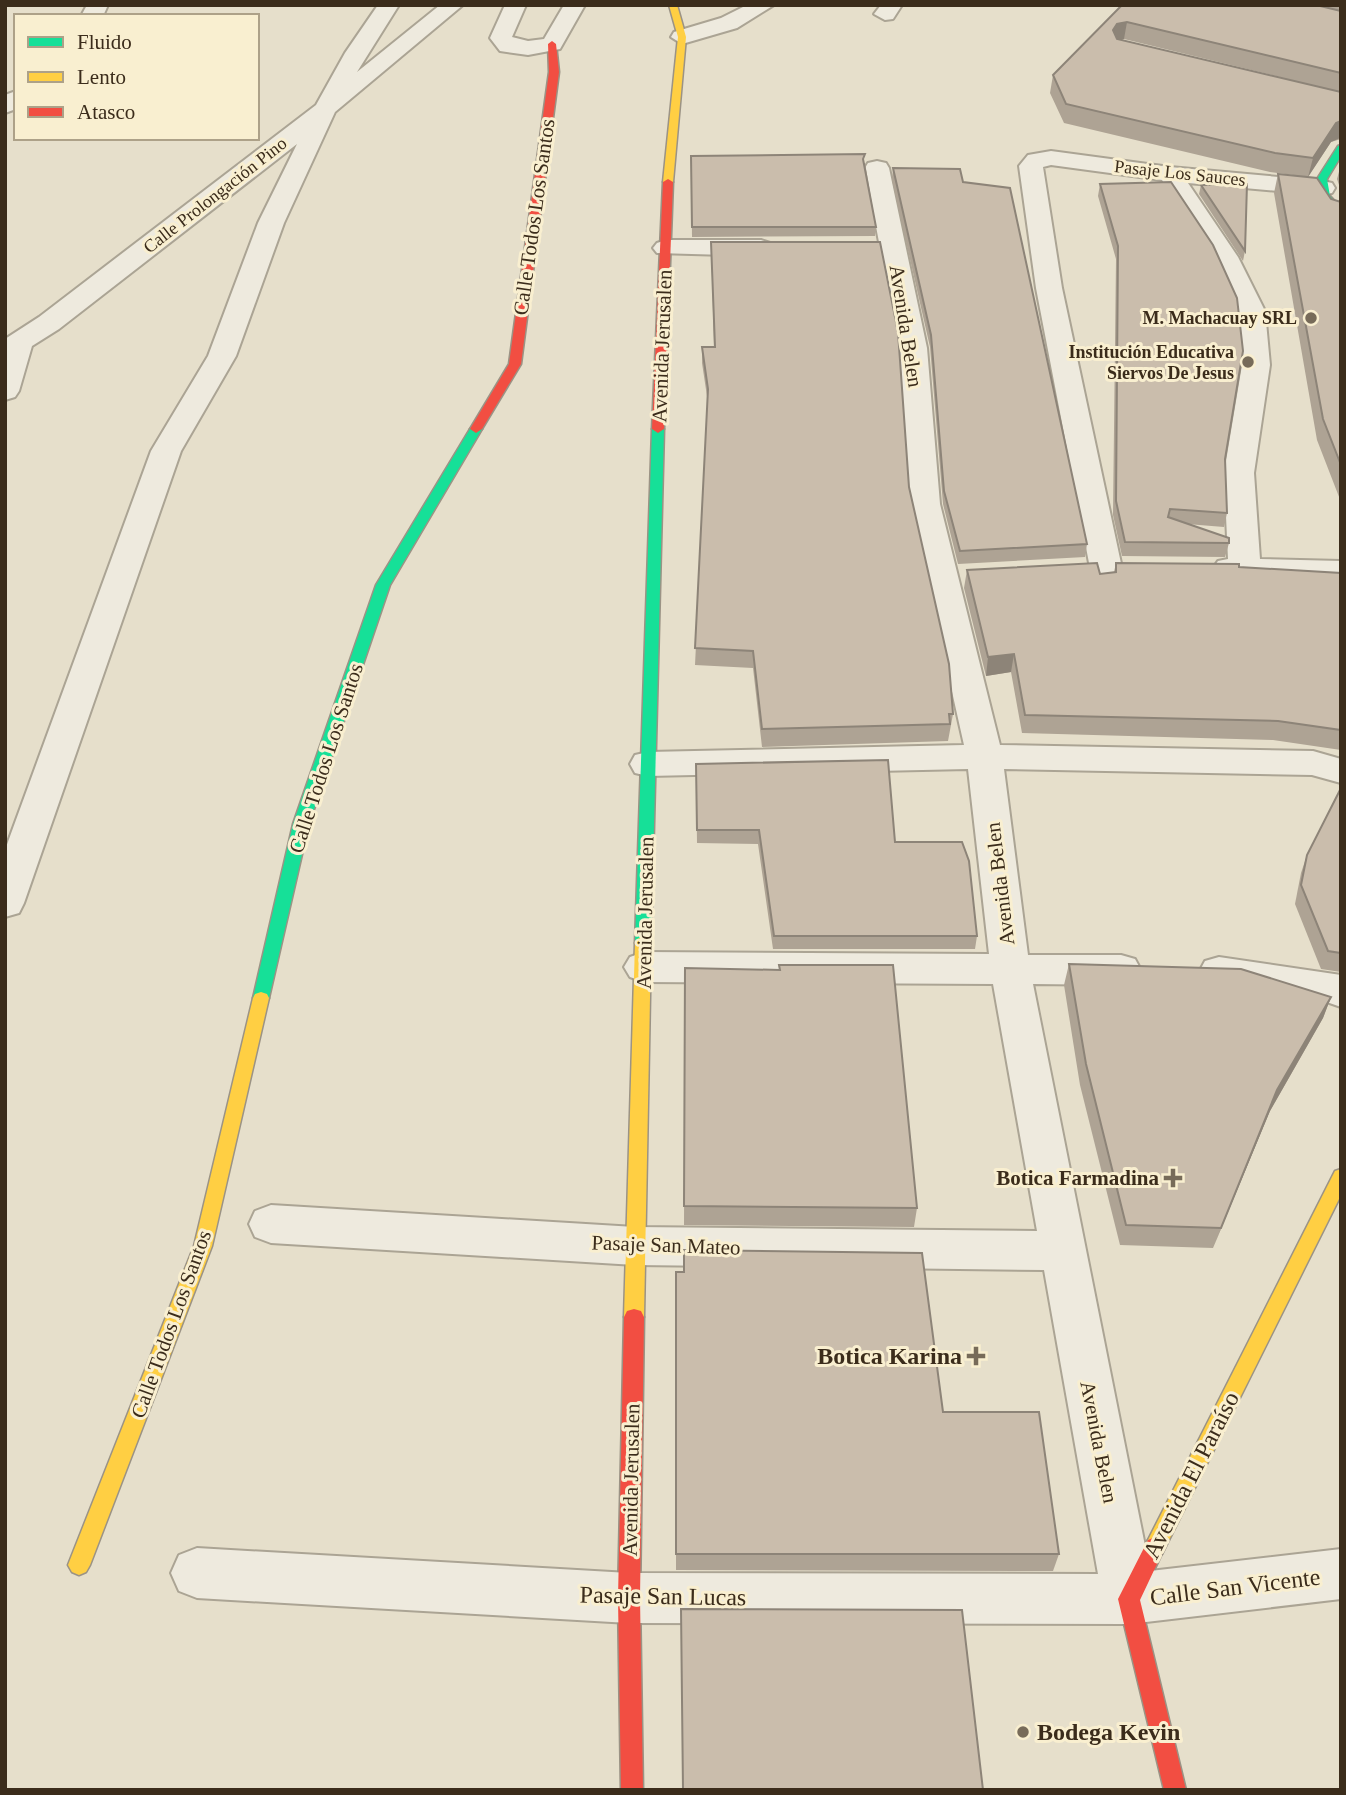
<svg xmlns="http://www.w3.org/2000/svg" width="1346" height="1795" font-family="'Times New Roman',serif">
  <style>
    .lines { fill: none; stroke-linecap: round; stroke-linejoin: round }
    .street-casing { stroke: #aba494; stroke-width: 4 }
    .fast-casing { stroke: #9b9385; stroke-width: 3 }
    .slow-casing { stroke: #9b9385; stroke-width: 3 }
    .jam-casing { stroke: #9b9385; stroke-width: 3 }
    .street { fill: #eeeade; fill-rule: evenodd }
    .fast { fill: #16e098; fill-rule: evenodd }
    .slow { fill: #ffcf43; fill-rule: evenodd }
    .jam { fill: #f24e42; fill-rule: evenodd }
    .wall { fill: #aea394; fill-rule: evenodd }
    .shaded-wall { fill: #8d8478 }
    .building { fill: #cabdac; stroke: #8d8478; stroke-width: 2 }
    .poi-dot { fill: #776b59; stroke: #f9efd0; stroke-width: 2.5 }
    .labels { text-anchor: middle; dominant-baseline: central; stroke-width: 6; stroke-linejoin: round; paint-order: stroke }
    .far-street-label { font-size: 18px; fill: #3b2c1b; stroke: #f9efd0 }
    .far-poi-label { font-size: 18px; font-weight: bold; fill: #3b2c1b; stroke: #f9efd0; text-anchor: end }
    .street-label { font-size: 21px; fill: #3b2c1b; stroke: #f9efd0 }
    .poi-label { font-size: 21px; font-weight: bold; fill: #3b2c1b; stroke: #f9efd0; text-anchor: end }
    .near-poi-label { font-size: 24px; font-weight: bold; fill: #3b2c1b; stroke: #f9efd0; text-anchor: end }
    .near-street-label { font-size: 24px; fill: #3b2c1b; stroke: #f9efd0 }
  </style>
  <rect width="100%" height="100%" fill="#e6dfcb"/>
  <g class="lines">
    <g class="street-casing">
      <g id="street">
        <polygon points="87,5 108,5 103,16 81,16"/>
        <polygon points="378,5 399,5 357,72 440,5 463,5 335,112 284,223 236,356 181,451 24,903 19,913 5,917 5,850 151,451 208,356 258,223 297,144 59,329 32,346 19,391 15,397 5,400 5,339 39,317 316,105 345,53"/>
        <polygon points="505,5 526,5 512,37 528,41 544,39 564,5 585,5 560,49 528,55 500,51 490,38"/>
        <polygon points="747,5 774,5 737,28 682,44 671,37 674,32 721,18"/>
        <polygon points="881,5 902,5 893,19 885,20 874,14"/>
        <polygon points="16,91 16,109 5,113 5,95"/>
        <polygon points="1051,151 1170,167 1323,181 1332,183 1335,188 1332,193 1323,195 1188,183 1238,257 1265,311 1270,365 1254,473 1260,559 1341,561 1341,581 1245,579 1218,575 1213,568 1218,561 1228,559 1224,473 1242,365 1237,311 1212,257 1162,180 1051,165 1043,167 1062,288 1122,568 1117,575 1106,578 1095,575 1090,568 1036,288 1019,166 1028,155"/>
        <polygon points="877,161 886,163 889,168 927,348 940,504 1000,745 1313,751 1341,759 1341,783 1312,775 1004,769 1028,955 1121,955 1135,959 1141,970 1135,981 1121,985 1033,984 1150,1571 1341,1549 1341,1599 1129,1624 629,1623 197,1598 179,1591 171,1573 179,1555 197,1548 629,1573 1098,1574 1044,1270 635,1265 271,1243 255,1237 249,1224 255,1211 271,1205 635,1227 1037,1231 993,984 644,982 630,977 624,967 630,957 644,952 989,954 968,769 648,776 635,773 630,764 635,755 648,752 964,745 910,504 899,348 865,168 868,163"/>
        <polygon points="666,240 761,240 770,243 774,248 770,253 761,256 657,253 653,248 657,243"/>
        <polygon points="1219,957 1341,975 1341,1007 1321,1000 1205,983 1199,972 1205,961"/>
      </g>
    </g>
    <g class="fast-casing">
      <g id="fast">
        <polygon points="1341,145 1341,156 1327,179 1330,196 1341,208 1341,218 1320,197 1317,179 1338,146"/>
        <polygon points="476,425 482,429 390,585 309,824 269,998 267,1002 255,1002 253,998 293,824 376,585 470,429"/>
        <polygon points="658,425 664,429 651,943 649,947 637,947 635,943 652,429"/>
      </g>
    </g>
    <g class="slow-casing">
      <g id="slow">
        <polygon points="669,5 677,5 686,37 673,182 668,185 663,182 678,37"/>
        <polygon points="643,937 649,939 651,943 644,1317 641,1323 634,1325 627,1323 624,1317 635,943 637,939"/>
        <polygon points="261,992 267,994 269,998 212,1246 90,1565 86,1572 79,1575 72,1572 68,1565 194,1246 253,998 255,994"/>
        <polygon points="1341,1169 1341,1195 1162,1554 1155,1557 1148,1554 1145,1547 1148,1540 1335,1171"/>
      </g>
    </g>
    <g class="jam-casing">
      <g id="jam">
        <polygon points="552,41 556,44 559,72 521,364 482,429 476,433 470,429 509,364 549,72 548,44"/>
        <polygon points="668,179 673,182 664,429 658,433 652,429 663,182"/>
        <polygon points="634,1309 641,1311 644,1317 640,1598 643,1790 621,1790 618,1598 624,1317 627,1311"/>
        <polygon points="1155,1537 1162,1540 1165,1547 1140,1600 1186,1790 1164,1790 1118,1599 1148,1540"/>
      </g>
    </g>
    <use href="#street" class="street"/>
    <use href="#fast" class="fast"/>
    <use href="#slow" class="slow"/>
    <use href="#jam" class="jam"/>
  </g>
  <g class="wall">
    <path d="M1122,5h219v134l-10,3 -23,35 23,22 10,3v300l-24,-62 -43,-247 4,-19 23,2 -31,-4 -206,-49 -14,-30 3,-18zM1124,39l164,40 -166,-39z"/>
    <polygon points="691,156 865,163 876,227 875,236 692,237"/>
    <polygon points="1341,164 1341,191 1337,179"/>
    <polygon points="893,168 963,182 1087,544 1085,557 958,564 943,504 930,347 892,180"/>
    <polygon points="1100,184 1225,459 1227,513 1224,527 1187,524 1229,543 1225,557 1122,556 1113,515 1116,259 1098,196"/>
    <polygon points="1201,185 1245,251 1243,261 1199,194"/>
    <polygon points="711,242 909,487 953,714 948,741 762,747 753,668 695,665 708,403 702,363 702,347 714,347"/>
    <polygon points="1116,563 1239,567 1341,573 1341,750 1273,740 1022,733 1011,672 986,676 964,588 967,570 1100,574 1114,572"/>
    <polygon points="696,764 895,842 977,936 975,949 773,949 758,844 697,843"/>
    <polygon points="1341,788 1341,972 1321,969 1295,904 1301,873 1307,855"/>
    <polygon points="1069,964 1331,997 1323,1018 1270,1111 1213,1248 1120,1245 1080,1085 1064,985"/>
    <polygon points="779,965 917,1208 914,1227 684,1225 685,968 779,970"/>
    <polygon points="676,1272 943,1412 1059,1554 1053,1571 676,1570"/>
  </g>
  <g class="shaded-wall">
    <polygon points="1127,22 1124,39 1114,41 1113,30 1117,24"/>
    <polygon points="1341,121 1340,138 1331,142 1308,177 1313,158 1336,123"/>
    <polygon points="1014,654 1011,672 986,676 988,657"/>
    <polygon points="1331,997 1323,1018 1270,1111 1213,1248 1277,1090"/>
  </g>
  <g class="building">
    <polygon points="1122,5 1316,5 1341,11 1341,73 1127,22 1117,24 1113,30 1117,39 1341,92 1341,121 1336,123 1313,158 1275,153 1066,104 1053,75"/>
    <polygon points="865,154 863,159 876,227 692,227 691,156"/>
    <polygon points="893,168 960,169 963,182 1010,188 1087,544 960,551 944,491 931,335"/>
    <polygon points="1278,174 1317,178 1331,199 1341,202 1341,465 1323,419"/>
    <polygon points="1171,182 1213,245 1237,298 1243,351 1225,459 1227,513 1170,509 1168,517 1229,538 1229,543 1125,542 1116,501 1118,246 1100,184"/>
    <polygon points="1247,184 1245,251 1201,185"/>
    <polygon points="711,242 880,242 898,332 909,487 949,664 953,714 949,714 950,724 762,729 753,651 695,648 708,389 702,347 715,347"/>
    <polygon points="1097,563 1100,574 1116,572 1116,563 1239,564 1239,567 1341,573 1341,730 1278,721 1025,715 1014,654 988,657 967,570"/>
    <polygon points="888,760 895,842 962,842 969,861 977,936 774,936 759,830 697,830 696,764"/>
    <polygon points="1341,788 1341,953 1328,951 1301,885 1307,855"/>
    <polygon points="1069,964 1241,969 1331,997 1277,1090 1221,1228 1126,1225 1086,1064"/>
    <polygon points="779,965 893,965 917,1208 684,1206 685,968 780,970"/>
    <polygon points="684,1250 922,1253 943,1412 1039,1412 1059,1554 676,1554 676,1272 684,1272"/>
    <polygon points="681,1609 962,1610 983,1790 683,1790"/>
  </g>
  <g class="poi-dot">
    <circle cx="1311" cy="318" r="7"/>
    <circle cx="1248" cy="362" r="7"/>
    <path d="M1169.5 1167.5h7v7h7v7h-7v7h-7v-7h-7v-7h7z"/>
    <path d="M972.5 1345.5h7v7h7v7h-7v7h-7v-7h-7v-7h7z"/>
    <circle cx="1023" cy="1732" r="7"/>
  </g>
  <g class="labels">
    <g class="far-street-label">
      <text transform="translate(1180 173) rotate(6)">Pasaje Los Sauces</text>
      <text transform="translate(215 195) rotate(-38)">Calle Prolongación Pino</text>
    </g>
    <g class="far-poi-label">
      <text x="1297" y="318">M. Machacuay SRL</text>
      <text x="1234" y="352">Institución Educativa<tspan x="1234" dy="21">Siervos De Jesus</tspan></text>
    </g>
    <g class="street-label">
      <text transform="translate(534 217) rotate(-82)">Calle Todos Los Santos</text>
      <text transform="translate(906 326) rotate(81)">Avenida Belen</text>
      <text transform="translate(662 346) rotate(-88)">Avenida Jerusalen</text>
      <text transform="translate(326 758) rotate(-72)">Calle Todos Los Santos</text>
      <text transform="translate(1000 884) rotate(-97)">Avenida Belen</text>
      <text transform="translate(645 913) rotate(-89)">Avenida Jerusalen</text>
      <text transform="translate(666 1245) rotate(2)">Pasaje San Mateo</text>
      <text transform="translate(171 1324) rotate(-70)">Calle Todos Los Santos</text>
      <text transform="translate(1099 1442) rotate(79)">Avenida Belen</text>
      <text transform="translate(631 1480) rotate(-89)">Avenida Jerusalen</text>
    </g>
    <g class="poi-label">
      <text x="1159" y="1178">Botica Farmadina</text>
    </g>
    <g class="near-poi-label">
      <text x="962" y="1356">Botica Karina</text>
      <text x="1037" y="1732" text-anchor="start">Bodega Kevin</text>
    </g>
    <g class="near-street-label">
      <text transform="translate(1191 1475) rotate(-63)">Avenida El Paraíso</text>
      <text transform="translate(1235 1587) rotate(-7)">Calle San Vicente</text>
      <text transform="translate(663 1596) rotate(1)">Pasaje San Lucas</text>
    </g>
  </g>
  <rect width="1346" height="1795" fill="none" stroke="#3b2c1b" stroke-width="14"/>
  <rect x="14" y="14" width="245" height="126" fill="#f9efd0" stroke="#ada188" stroke-width="2"/>
  <rect x="28" y="37" width="35" height="10" fill="#16e098" stroke="#ada188" stroke-width="2"/>
  <text x="77" y="49" font-size="21" fill="#3b2c1b">Fluido</text>
  <rect x="28" y="72" width="35" height="10" fill="#ffcf43" stroke="#ada188" stroke-width="2"/>
  <text x="77" y="84" font-size="21" fill="#3b2c1b">Lento</text>
  <rect x="28" y="107" width="35" height="10" fill="#f24e42" stroke="#ada188" stroke-width="2"/>
  <text x="77" y="119" font-size="21" fill="#3b2c1b">Atasco</text>
</svg>
